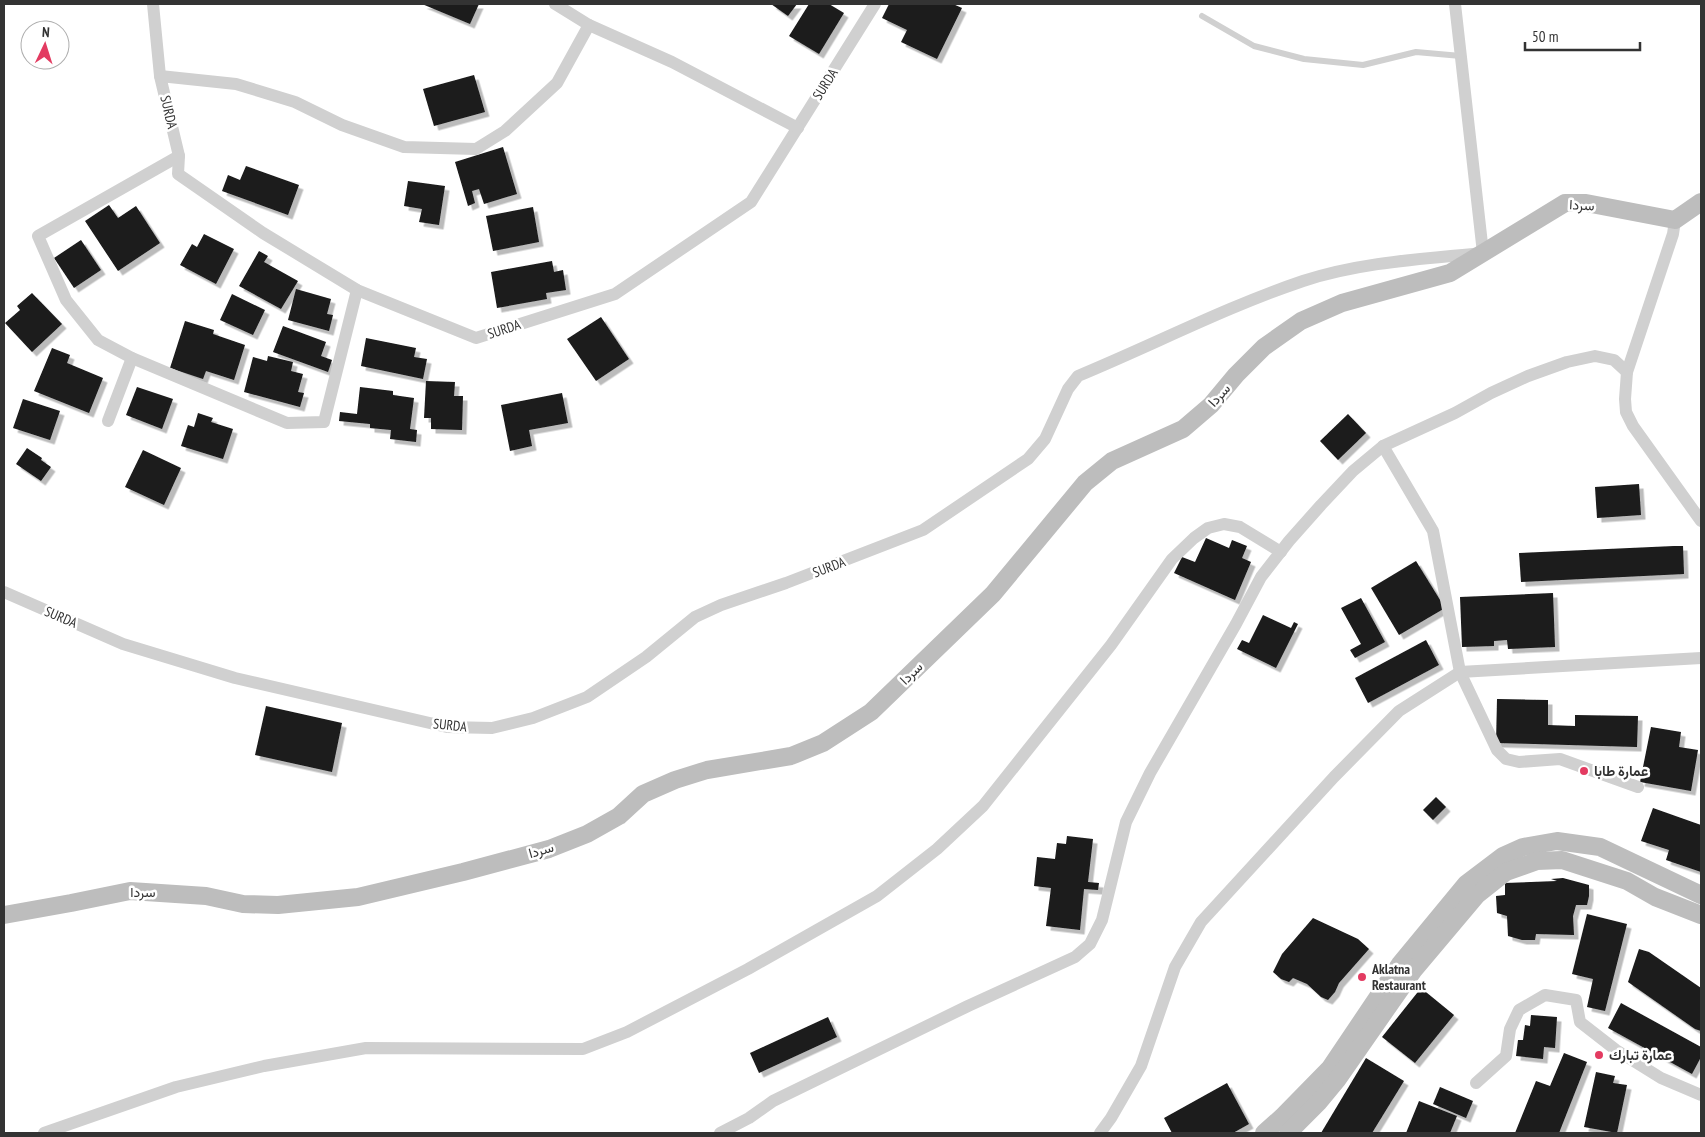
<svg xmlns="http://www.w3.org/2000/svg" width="1705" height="1137" font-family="'PT Sans Narrow',Vazirmatn,sans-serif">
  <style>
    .building { fill: #1a1a1a; filter: url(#shadow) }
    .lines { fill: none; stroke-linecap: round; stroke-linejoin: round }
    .lane { stroke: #d0d0d0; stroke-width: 6 }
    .street { stroke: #d0d0d0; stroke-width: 12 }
    .secondary { stroke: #bdbdbd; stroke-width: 18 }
    .poi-dot { fill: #e33b61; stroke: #fff; stroke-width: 2 }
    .labels { text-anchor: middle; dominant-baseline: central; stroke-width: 5; stroke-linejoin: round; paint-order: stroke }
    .street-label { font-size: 14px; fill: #333; stroke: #fff }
    .poi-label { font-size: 14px; font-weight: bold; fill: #333; stroke: #fff; text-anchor: start }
  </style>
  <defs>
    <filter id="shadow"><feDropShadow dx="4.5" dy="4.5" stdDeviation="0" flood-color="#0004"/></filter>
  </defs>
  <rect width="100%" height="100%" fill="#fff"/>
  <g class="building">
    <polygon points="422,4 479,4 470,24"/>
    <polygon points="771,4 797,4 788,16"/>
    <polygon points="809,4 829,4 844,13 819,54 789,36"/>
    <polygon points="889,4 953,4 962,8 937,59 901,42 907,30 882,18"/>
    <polygon points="474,75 485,112 434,126 423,89"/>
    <polygon points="503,147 517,194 484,204 479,189 472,191 475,203 468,206 455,162"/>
    <polygon points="246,166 299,185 288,215 222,191 228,175 240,180"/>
    <polygon points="408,181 445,186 439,225 419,222 422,209 404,206"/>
    <polygon points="109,205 118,218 136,206 160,243 118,271 85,221"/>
    <polygon points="533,207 539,242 493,251 486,216"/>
    <polygon points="204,234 234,249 216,284 180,265 192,244 197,247"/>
    <polygon points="81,240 101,270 74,288 54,258"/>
    <polygon points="259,251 268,256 264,262 298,281 281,309 239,286"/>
    <polygon points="552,261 554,272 563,270 566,290 546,293 547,299 497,308 491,272"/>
    <polygon points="296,289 331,299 327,314 333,315 329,331 288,320"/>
    <polygon points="32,293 62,324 32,352 5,323 20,310 17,306"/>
    <polygon points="232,294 265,310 253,335 220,320"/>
    <polygon points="601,317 629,359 596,381 567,339"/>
    <polygon points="185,321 214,330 213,334 245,345 234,380 206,371 203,379 170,368"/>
    <polygon points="283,326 326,342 321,356 332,360 328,372 273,352"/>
    <polygon points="366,338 416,348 414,357 427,359 423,379 361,366"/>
    <polygon points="52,348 70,355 67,363 103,378 89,413 34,391"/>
    <polygon points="268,356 293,362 291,371 303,374 298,392 304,393 300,407 244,392 253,357 267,361"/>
    <polygon points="426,381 455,382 454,396 463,396 462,430 431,429 431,418 424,418"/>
    <polygon points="137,387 173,399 162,429 126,415"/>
    <polygon points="360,387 393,391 393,395 414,398 410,429 417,430 416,442 390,439 391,430 370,428 370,424 339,421 340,412 357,414"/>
    <polygon points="562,393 568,423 529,430 532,446 510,451 501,405"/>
    <polygon points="23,399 60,411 50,440 13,428"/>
    <polygon points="198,413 213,418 211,422 233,429 223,459 181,446 188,425 194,427"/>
    <polygon points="1348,414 1366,433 1338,460 1320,441"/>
    <polygon points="27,448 42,458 41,460 51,467 41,481 16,464"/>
    <polygon points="143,450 181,468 164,505 125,487"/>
    <polygon points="1639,484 1641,515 1597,518 1595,487"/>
    <polygon points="1206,538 1229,548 1232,540 1247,546 1242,558 1251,562 1235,600 1174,573 1182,557 1195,562"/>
    <polygon points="1674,546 1683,546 1684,574 1521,582 1519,553"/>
    <polygon points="1416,561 1445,608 1399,635 1371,588"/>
    <polygon points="1553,593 1555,647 1508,649 1507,640 1494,641 1494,646 1462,647 1460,597"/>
    <polygon points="1361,598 1385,642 1355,658 1350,650 1361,644 1341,608"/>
    <polygon points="1263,615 1291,628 1294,622 1298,624 1276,668 1237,649 1242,640 1249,643"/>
    <polygon points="1426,640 1439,665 1368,703 1355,678"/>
    <polygon points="1497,699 1548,700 1548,725 1575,726 1575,715 1638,716 1637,747 1496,743"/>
    <polygon points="266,706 342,723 332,772 255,755"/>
    <polygon points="1651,727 1681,732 1679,747 1698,750 1691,791 1640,782"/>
    <polygon points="1436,797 1446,807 1433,820 1423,810"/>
    <polygon points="1653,808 1701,825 1701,872 1666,860 1669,850 1641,841"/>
    <polygon points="1067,836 1093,839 1088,882 1099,883 1098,890 1084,889 1080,930 1046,926 1051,888 1034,886 1037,857 1055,859 1057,843 1066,844"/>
    <polygon points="1563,878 1589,885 1589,896 1587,905 1576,905 1573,916 1574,935 1536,934 1535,940 1522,940 1508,936 1507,916 1497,913 1496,896 1505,895 1505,883 1557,881 1551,879"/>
    <polygon points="1587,914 1627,924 1605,1011 1587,1007 1593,979 1572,974"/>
    <polygon points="1313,918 1358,939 1369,949 1339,983 1335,992 1328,1000 1321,997 1307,984 1293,978 1289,982 1281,979 1273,972 1282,954"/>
    <polygon points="1639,949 1649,952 1701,988 1701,1031 1695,1029 1628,982"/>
    <polygon points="1421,988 1454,1015 1415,1063 1382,1037"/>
    <polygon points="1621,1003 1701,1047 1701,1057 1692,1074 1608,1028"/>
    <polygon points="1531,1015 1557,1017 1555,1048 1544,1047 1543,1059 1516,1056 1518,1040 1523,1040 1525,1025 1530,1026"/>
    <polygon points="828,1017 837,1037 759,1073 750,1053"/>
    <polygon points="1564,1053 1587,1062 1559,1133 1515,1133 1536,1081 1550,1086"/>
    <polygon points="1366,1058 1404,1081 1372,1133 1321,1133"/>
    <polygon points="1596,1072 1615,1076 1613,1083 1627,1085 1617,1133 1584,1127"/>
    <polygon points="1227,1083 1249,1124 1233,1133 1172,1133 1164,1118"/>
    <polygon points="1440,1087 1473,1101 1466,1118 1433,1104"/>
    <polygon points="1419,1101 1457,1116 1450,1133 1406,1133"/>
  </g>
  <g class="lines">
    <polyline class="lane" points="1202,16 1254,46 1304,59 1363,65 1416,52 1461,56"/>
    <g class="street">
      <polyline points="153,4 160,76 179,156 178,174 263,233 357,290 476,338 615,294 751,202 875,4"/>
      <polyline points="555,4 589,25 672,62 798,128"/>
      <polyline points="160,76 236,84 295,102 342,125 404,147 476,149 505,131 557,83 589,25"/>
      <polyline points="179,156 38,236 66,300 98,340 132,358 287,423 324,422 357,290"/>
      <polyline points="1675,220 1673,234 1627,372 1625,399 1626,412 1633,426 1701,521"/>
      <polyline points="108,421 132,358"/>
      <polyline points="1383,446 1433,531 1460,672 1497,750 1506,759 1519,762 1560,759 1638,787"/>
      <path d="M4,592l119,52 112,34 212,49 45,1 41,-10 54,-21 59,-40 49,-40 26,-12 65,-22 137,-53 105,-71 17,-20 23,-50 10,-13c75,-31 148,-69 225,-95 58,-19 120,-22 180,-28l-28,-249"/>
      <polyline points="1476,1083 1506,1056 1510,1029 1519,1010 1545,995 1576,1000 1580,1022 1616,1050 1661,1078 1701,1095"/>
      <polyline points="44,1133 176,1087 264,1066 366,1048 583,1049 627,1032 748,969 877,896 937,849 983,806 1111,645 1172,559 1194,538 1208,528 1224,524 1240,527 1281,552"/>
      <polyline points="720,1133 749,1118 773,1101 968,1006 1075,957 1090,944 1102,920 1126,822 1150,773 1236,624 1261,577 1289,541 1321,505 1353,471 1383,446 1455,413 1491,393 1528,376 1567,362 1595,356 1614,360 1627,372"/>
      <polyline points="1100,1133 1111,1118 1141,1066 1175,967 1201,922 1334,777 1399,711 1460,672 1701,658"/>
    </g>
    <g class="secondary">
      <polyline points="4,915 71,903 130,891 206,896 243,904 278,905 358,897 463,872 549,849 587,834 619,816 643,794 675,780 707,770 791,756 823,743 871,712 993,594 1085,483 1112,461 1183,429 1211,405 1236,375 1264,347 1301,321 1342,303 1450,273 1565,203 1586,203 1675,220 1701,202"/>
      <polyline points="1264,1133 1282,1117 1330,1068 1400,964 1466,884 1503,856 1523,847 1557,841 1600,847 1701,895"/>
      <polyline points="1288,1133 1318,1103 1337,1080 1413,971 1477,895 1506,872 1537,861 1562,860 1627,881 1655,897 1701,915"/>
    </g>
  </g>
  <g class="poi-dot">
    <circle cx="1584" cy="771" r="5"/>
    <circle cx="1362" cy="977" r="5"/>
    <circle cx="1599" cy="1055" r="5"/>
  </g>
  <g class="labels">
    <g class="street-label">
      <text transform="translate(825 84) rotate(-58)">SURDA</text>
      <text transform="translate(169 112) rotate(77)">SURDA</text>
      <text transform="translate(1582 205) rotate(3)">سردا</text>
      <text transform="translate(504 329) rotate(-18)">SURDA</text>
      <text transform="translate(1219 395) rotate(-48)">سردا</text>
      <text transform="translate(829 567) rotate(-21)">SURDA</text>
      <text transform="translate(61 617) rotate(23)">SURDA</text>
      <text transform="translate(911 673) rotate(-45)">سردا</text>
      <text transform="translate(450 725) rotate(6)">SURDA</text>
      <text transform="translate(541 850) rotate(-16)">سردا</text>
      <text x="143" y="892">سردا</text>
    </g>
    <g class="poi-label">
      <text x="1594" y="771">عمارة طابا</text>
      <text x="1372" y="969">Aklatna<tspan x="1372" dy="16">Restaurant</tspan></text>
      <text x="1609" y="1055">عمارة تبارك</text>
    </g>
  </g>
  <rect width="1705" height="1137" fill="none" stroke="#333333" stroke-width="10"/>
  <g transform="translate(45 45) rotate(4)"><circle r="24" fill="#ffffff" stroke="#adadad"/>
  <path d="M0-4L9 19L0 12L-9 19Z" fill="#e33b61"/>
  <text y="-8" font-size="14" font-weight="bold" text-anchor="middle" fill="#333333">N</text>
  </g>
  <path d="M1525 42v8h115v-8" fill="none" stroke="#333333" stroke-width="2.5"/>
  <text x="1532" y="42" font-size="15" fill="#333333" stroke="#ffffff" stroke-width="4" paint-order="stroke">50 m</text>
</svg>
